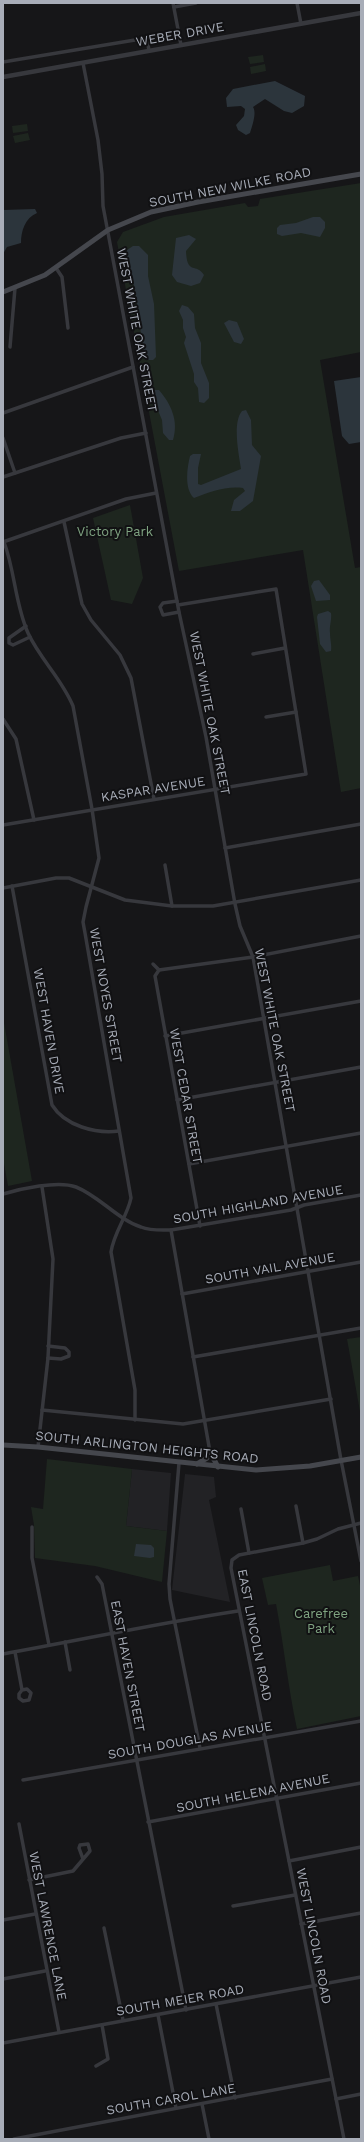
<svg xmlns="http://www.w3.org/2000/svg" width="364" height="2142" font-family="'Work Sans',sans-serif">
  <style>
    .built { fill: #222225 }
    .green { fill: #1e261f }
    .water { fill: #2c353c }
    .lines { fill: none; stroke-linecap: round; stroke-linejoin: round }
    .minor { stroke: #37383d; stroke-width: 3.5 }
    .tertiary { stroke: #37383d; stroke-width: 4.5 }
    .secondary { stroke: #45474d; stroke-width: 5 }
    .labels { text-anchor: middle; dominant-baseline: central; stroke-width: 4; stroke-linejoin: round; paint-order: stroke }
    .street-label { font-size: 13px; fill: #a8adb8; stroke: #111113 }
    .park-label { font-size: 13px; fill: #7fa381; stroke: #111113 }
  </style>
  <rect width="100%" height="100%" fill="#161618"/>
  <g class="built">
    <polygon points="132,1469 171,1473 167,1531 126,1526"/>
    <polygon points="185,1474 214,1477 216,1497 209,1500 230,1602 172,1590"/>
  </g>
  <g class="green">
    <polygon points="263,55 264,62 250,64 248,57"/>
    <polygon points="265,64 266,71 251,74 250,67"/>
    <polygon points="27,124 28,131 13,133 12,126"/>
    <polygon points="28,133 30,140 15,143 13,136"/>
    <polygon points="361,183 361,352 320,360 355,568 361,567 361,788 341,792 303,550 179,571 117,242 123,232 164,217 245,203 248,207 258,206 260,199"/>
    <polygon points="130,505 143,578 132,604 111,600 93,518"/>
    <polygon points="3,1017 32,1181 8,1186 3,1158"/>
    <polygon points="361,1337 361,1417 347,1339"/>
    <polygon points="47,1459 132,1469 126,1526 167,1531 162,1582 95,1566 35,1558 34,1525 31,1507 43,1509"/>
    <path d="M330,1565l3,16 25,-5 3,14v126l-64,13c-9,-42 -13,-83 -21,-125l-8,1 -6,-27z"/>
  </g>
  <g class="water">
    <path d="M275,81l30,15 -1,10 -12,7 -8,-2 -19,-12 -12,8c4,6 -1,19 -3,26l-4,2 -8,-5 -2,-5 8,-9 1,-7 -4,-3 -14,1 -1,-9 7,-9z"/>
    <path d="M35,209l2,4c-12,5 -16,18 -16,30l-14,4 -4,7v-44z"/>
    <polygon points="313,217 320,217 325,222 325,228 320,237 301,233 282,236 277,234 277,228 280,225 296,223"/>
    <path d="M189,235l7,4 -10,12c1,25 10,11 18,24l-4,8 -9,3 -14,-4 -5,-7 4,-37z"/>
    <polygon points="133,246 139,246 148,255 148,276 154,304 156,357 153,360 149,360 144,356 135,290 126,255 127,250"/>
    <polygon points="182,305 188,307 194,314 195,328 201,343 201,363 209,383 209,398 204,403 199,402 198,388 194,382 194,374 184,343 186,337 183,328 183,320 179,311"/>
    <polygon points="229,320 237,322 244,339 241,344 234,342 224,323"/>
    <polygon points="361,377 361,442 349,444 342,436 334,381"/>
    <path d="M154,390h5c12,14 20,31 14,50h-4l-6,-7 -1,-13 -8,-19z"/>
    <path d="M246,410l5,10 1,25 9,11 -8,45 -13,10h-9l3,-11 11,-9 -2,-3c-19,-2 -32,4 -49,10 -10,-9 -7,-30 -4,-42l3,-2h8l-3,14v16l3,1 40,-16c-2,-14 -9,-46 1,-58z"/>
    <polygon points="319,580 330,595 330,600 316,601 311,586 314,581"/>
    <path d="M328,611l3,2c1,7 -2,13 -1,20 0,7 2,12 1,18l-5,1 -6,-8 -3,-27 1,-3z"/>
    <polygon points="136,1544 151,1545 154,1548 154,1557 150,1558 134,1556"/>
  </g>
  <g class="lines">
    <g class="minor">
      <polyline points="173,3 181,45"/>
      <polyline points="297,3 301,24"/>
      <polyline points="174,7 196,3"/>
      <polyline points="3,62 147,38 149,51"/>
      <polyline points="83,63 98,140 102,174 103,206 179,612 206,737 235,904 240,926 253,957 341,1460 361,1561"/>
      <polyline points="56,268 62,277 68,328"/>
      <polyline points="10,347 15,288"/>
      <polyline points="3,413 133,367"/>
      <polyline points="3,438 15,473"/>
      <polyline points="3,477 121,438 146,433"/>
      <polyline points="64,522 82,604 91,620 120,655 131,678 154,799"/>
      <polyline points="3,542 126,499 156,493"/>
      <path d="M4,542c11,29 11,62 24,91 12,26 34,46 45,73l19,103 7,49 -13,49 -3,15 2,11 46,265c-4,19 -17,34 -20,54l24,138v30"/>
      <polyline points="177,601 163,603 160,607 163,615 179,612"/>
      <polyline points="26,626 9,638 9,643 13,645 30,637"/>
      <polyline points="253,654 285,648"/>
      <polyline points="266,717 296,712"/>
      <polyline points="3,719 16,739 34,820"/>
      <polyline points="3,825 306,774 276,589 178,605"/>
      <polyline points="225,848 361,824"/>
      <polyline points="165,865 172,906"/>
      <path d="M12,886l40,219c13,21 44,29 67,26"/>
      <polyline points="3,888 56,878 69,878 125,900 172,906 213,906 361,880"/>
      <polyline points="153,964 159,970"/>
      <polyline points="159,970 155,976 200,1226"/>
      <polyline points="159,970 253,957 361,936"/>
      <polyline points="165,1036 361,1001"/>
      <polyline points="177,1100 361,1067"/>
      <polyline points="189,1164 361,1133"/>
      <path d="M3,1194c17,-5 55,-14 73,-7 23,9 41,32 65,40 10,4 20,3 30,3l120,-20 13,-5 57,-10"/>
      <polyline points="171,1230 210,1452"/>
      <polyline points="182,1294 361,1262"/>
      <polyline points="193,1357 361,1328"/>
      <polyline points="48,1358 61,1359 69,1356 69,1352 65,1348 48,1346"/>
      <polyline points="42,1410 183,1424 331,1399"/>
      <polyline points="38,1447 48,1358 53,1259 42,1187"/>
      <polyline points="179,1463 169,1584 170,1599 200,1748"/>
      <polyline points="296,1506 303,1543"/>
      <polyline points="241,1509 249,1553"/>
      <polyline points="32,1527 32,1558 49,1645"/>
      <polyline points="97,1577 102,1584 186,2010"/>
      <polyline points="65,1642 70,1670"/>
      <polyline points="15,1652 22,1690 19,1694 19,1698 23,1701 29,1700 31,1693 27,1689 22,1690"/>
      <path d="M3,1654c78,-14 156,-31 235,-43"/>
      <polyline points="23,1780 361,1721"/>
      <polyline points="148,1822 361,1783"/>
      <polyline points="19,1824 59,2032"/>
      <polyline points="289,1861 361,1847"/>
      <polyline points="29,1880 73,1871 90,1851 88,1844 80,1845 79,1848 83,1859"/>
      <polyline points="233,1906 295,1895"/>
      <polyline points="3,1920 35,1914"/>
      <polyline points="301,1924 361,1913"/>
      <polyline points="104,1928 123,2020"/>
      <polyline points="3,1979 45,1971"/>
      <polyline points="216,2004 235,2098"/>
      <polyline points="158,2015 176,2108"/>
      <polyline points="3,2043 361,1977"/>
      <polyline points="96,2066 108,2059 102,2025"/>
      <polyline points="336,2099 361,2094"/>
      <polyline points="202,2104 209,2139"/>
      <polyline points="14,2139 332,2079"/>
      <polyline points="344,2139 231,1568 232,1560 239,1555 303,1543 317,1539 338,1529 361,1523"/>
    </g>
    <polyline class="tertiary" points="3,77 361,13"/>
    <g class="secondary">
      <polyline points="3,292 45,275 108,230 151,212 198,202 361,174"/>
      <polyline points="3,1445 38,1447 256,1470 310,1466 361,1457"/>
      <polyline points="210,1452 218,1467"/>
      <polyline points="197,1464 207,1458 210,1452"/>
    </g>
  </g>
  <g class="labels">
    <g class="street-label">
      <text transform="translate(180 34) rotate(-10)">WEBER DRIVE</text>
      <text transform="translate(230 187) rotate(-11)">SOUTH NEW WILKE ROAD</text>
      <text transform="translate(137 330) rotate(79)">WEST WHITE OAK STREET</text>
      <text transform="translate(210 713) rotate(79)">WEST WHITE OAK STREET</text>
      <text transform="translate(153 789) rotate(-9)">KASPAR AVENUE</text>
      <text transform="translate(106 995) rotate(80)">WEST NOYES STREET</text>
      <text transform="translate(275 1030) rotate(79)">WEST WHITE OAK STREET</text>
      <text transform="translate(49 1031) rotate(80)">WEST HAVEN DRIVE</text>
      <text transform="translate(186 1096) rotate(80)">WEST CEDAR STREET</text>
      <text transform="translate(258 1204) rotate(-10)">SOUTH HIGHLAND AVENUE</text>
      <text transform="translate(270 1268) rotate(-10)">SOUTH VAIL AVENUE</text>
      <text transform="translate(147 1447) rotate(6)">SOUTH ARLINGTON HEIGHTS ROAD</text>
      <text transform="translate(255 1635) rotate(79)">EAST LINCOLN ROAD</text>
      <text transform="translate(128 1666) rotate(79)">EAST HAVEN STREET</text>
      <text transform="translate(190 1740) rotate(-10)">SOUTH DOUGLAS AVENUE</text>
      <text transform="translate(253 1793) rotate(-11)">SOUTH HELENA AVENUE</text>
      <text transform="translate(48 1926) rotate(79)">WEST LAWRENCE LANE</text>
      <text transform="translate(314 1936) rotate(79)">WEST LINCOLN ROAD</text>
      <text transform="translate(180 2000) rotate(-10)">SOUTH MEIER ROAD</text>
      <text transform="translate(171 2099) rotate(-10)">SOUTH CAROL LANE</text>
    </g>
    <g class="park-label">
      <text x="115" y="531">Victory Park</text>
      <text x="321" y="1613">Carefree<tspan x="321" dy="15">Park</tspan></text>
    </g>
  </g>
  <rect width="364" height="2142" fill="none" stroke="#a8adb8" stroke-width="8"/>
</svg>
